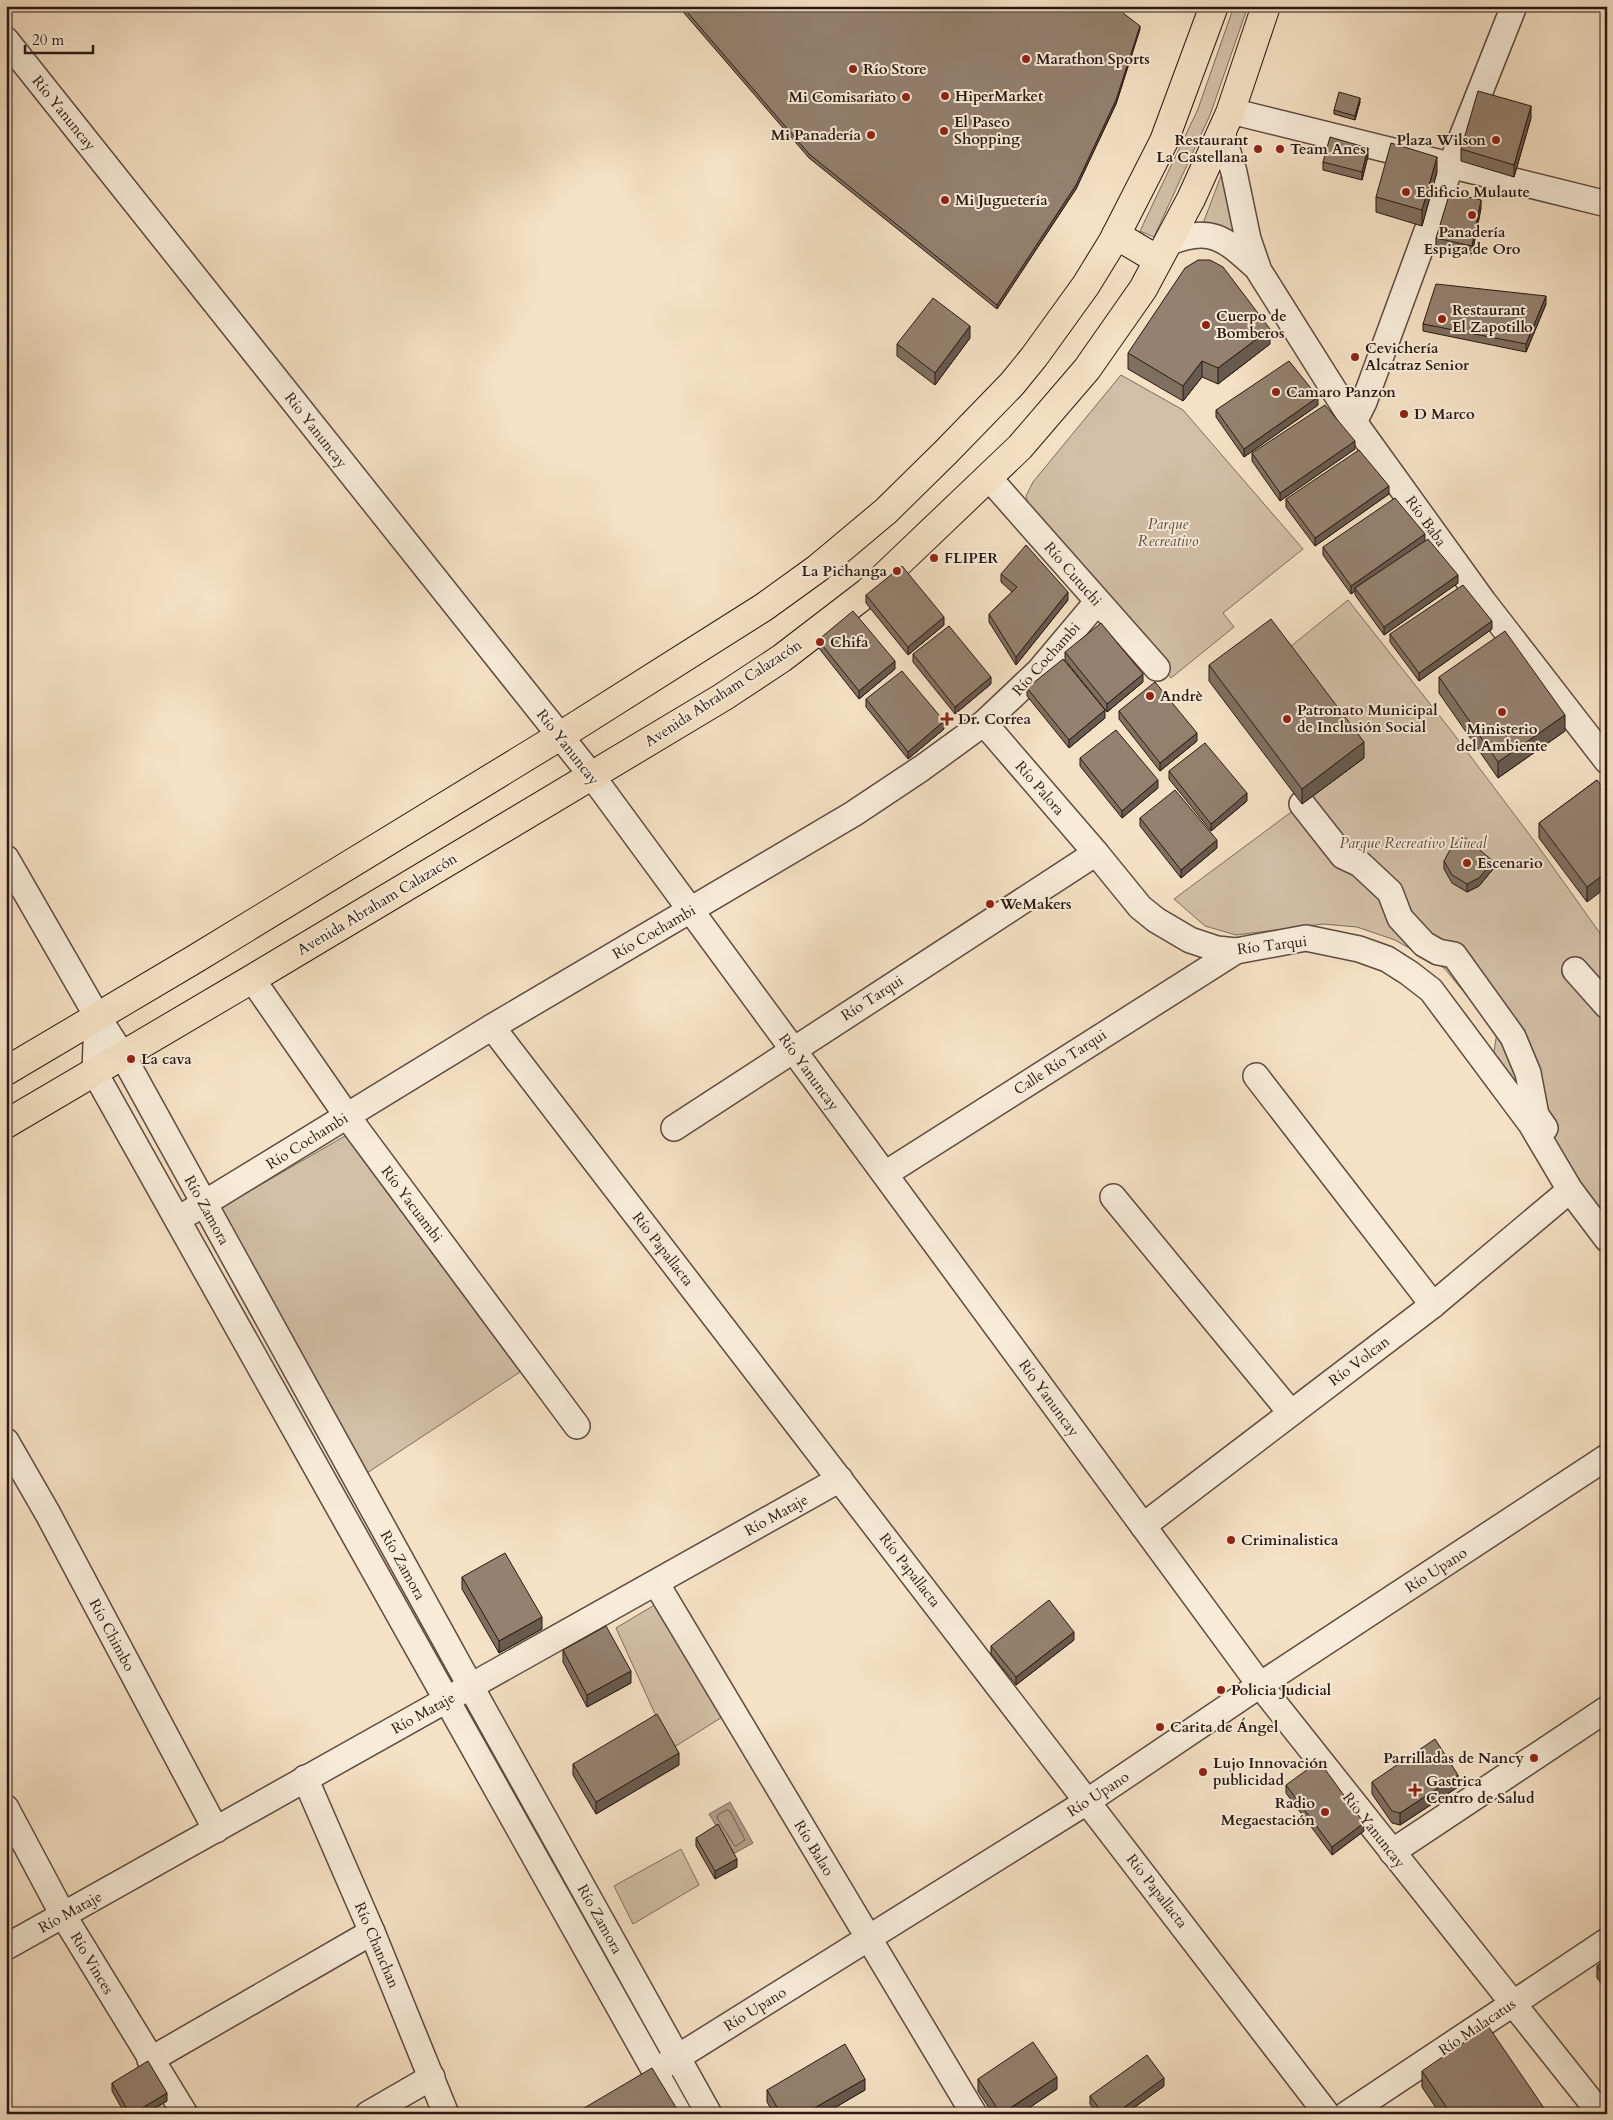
<svg xmlns="http://www.w3.org/2000/svg" width="1613" height="2120" font-family="Cardo,serif">
  <style>
    .green { fill: #d2bfa7; stroke: #7e6c5c }
    .water { fill: #b09d88; stroke: #7a6859 }
    .lines { fill: none; stroke-linecap: round; stroke-linejoin: round }
    .shore { stroke: #6d5a4d; stroke-width: 1 }
    .minor-casing { stroke: #5d4a3f; stroke-width: 28 }
    .major-casing { stroke: #2a1812; stroke-width: 30 }
    .minor { stroke: #f8ecd9; stroke-width: 25 }
    .major { stroke: #f5e1c5; stroke-width: 28 }
    .wall { fill: #7f6f5f; stroke: #2a1812 }
    .shaded-wall { fill: #685a4e; stroke: #2a1812 }
    .building { fill: #94816f; stroke: #2a1812 }
    .poi-dot { fill: #8f2418; stroke: #f8ecd9; stroke-width: 2 }
    .labels { text-anchor: middle; dominant-baseline: central; stroke-width: 4; stroke-linejoin: round; paint-order: stroke }
    .poi-label { font-size: 15px; font-weight: bold; fill: #2a1812; stroke: #f8ecd9; text-anchor: start }
    .street-label { font-size: 15px; fill: #2a1812; stroke: #f8ecd9 }
    .park-label { font-size: 15px; font-style: italic; fill: #5c4a3f; stroke: #f8ecd9 }
  </style>
  <rect width="100%" height="100%" fill="#f5e1c5"/>
  <filter id="stains"><feTurbulence type="fractalNoise" baseFrequency=".004" numOctaves="4"/><feColorMatrix values="0 0 0 0 .2 0 0 0 0 .09 0 0 0 0 .02 0 0 0 .5 -.17"/></filter>
  <radialGradient id="worn" r=".72"><stop offset=".6" stop-color="#630" stop-opacity="0"/><stop offset="1" stop-color="#630" stop-opacity=".3"/></radialGradient>
  <g class="green">
    <polygon points="1234,6 1248,6 1210,115 1154,237 1140,231 1198,109"/>
    <polygon points="1224,168 1236,235 1202,226"/>
    <polygon points="1121,375 1183,410 1303,549 1223,613 1234,627 1171,678 1030,511 1026,496 1033,482"/>
    <polygon points="1348,600 1453,733 1535,842 1607,943 1607,1218 1492,1065 1497,1032 1444,968 1395,940 1357,927 1323,924 1236,935 1205,926 1174,899 1364,758 1285,651"/>
    <polygon points="345,1136 520,1372 361,1477 215,1211"/>
    <polygon points="661,1601 724,1716 671,1749 616,1628"/>
    <polygon points="681,1849 699,1885 633,1924 614,1886"/>
  </g>
  <polygon class="water" points="730,1802 753,1843 733,1854 709,1814"/>
  <g class="lines">
    <polygon class="shore" points="727,1810 730,1811 745,1840 736,1846 734,1845 717,1818 718,1815"/>
    <g class="minor-casing">
      <g id="minor">
        <polyline points="6,40 592,776 1260,1685 1601,2114"/>
        <polyline points="1230,113 1243,114 1607,204"/>
        <polyline points="1222,133 1234,172 1248,239 1259,271 1354,422 1483,601 1607,761"/>
        <path d="M1168,243c43,-18 57,-4 88,24"/>
        <polyline points="1354,422 1364,402 1456,152 1514,6"/>
        <polyline points="989,478 1157,668"/>
        <polyline points="984,723 1096,853"/>
        <polyline points="1302,804 1343,856 1360,864 1390,892 1400,918 1424,944 1438,952 1454,955 1513,1037 1528,1073 1536,1115 1545,1128"/>
        <polyline points="6,858 97,1016 123,1056 471,1687 709,2114"/>
        <polyline points="1575,970 1607,1006"/>
        <polyline points="252,979 347,1116 577,1426"/>
        <polyline points="97,1016 95,1073 679,2114"/>
        <polyline points="492,1027 1327,2114"/>
        <polyline points="1256,1076 1433,1305"/>
        <polyline points="674,1128 1096,853 1140,907 1156,920 1190,940 1217,949 1236,951 1306,938 1359,949 1387,959 1409,973 1431,990 1531,1124 1570,1190 1607,1239"/>
        <polyline points="885,1174 1236,951"/>
        <polyline points="1113,1197 1291,1413"/>
        <polyline points="190,1212 492,1027 853,814 922,768 984,723 1039,671 1097,602"/>
        <polyline points="6,1441 48,1514 216,1830"/>
        <polyline points="1143,1526 1433,1305 1570,1190"/>
        <polyline points="656,1583 974,2114"/>
        <polyline points="305,1778 372,1932 446,2114"/>
        <polyline points="6,1808 63,1915 185,2114"/>
        <polyline points="1392,1852 1607,1709"/>
        <polyline points="6,1947 840,1479"/>
        <polyline points="150,2060 372,1932"/>
        <polyline points="662,2067 1088,1801 1260,1685 1607,1457"/>
        <polyline points="368,2114 432,2077"/>
        <polyline points="1347,2114 1607,1941"/>
      </g>
    </g>
    <g class="major-casing">
      <g id="major">
        <polyline points="1116,235 1158,260"/>
        <polyline points="6,1071 195,959 560,736 764,607 818,568 886,511 946,452 1012,384 1034,357 1086,285 1113,241 1164,141 1214,6"/>
        <polyline points="6,1124 252,979 723,697 782,658 868,592 1020,447 1087,369 1143,289 1191,199 1230,113 1266,6"/>
      </g>
    </g>
    <use href="#minor" class="minor"/>
    <use href="#major" class="major"/>
  </g>
  <g class="wall">
    <polygon points="678,6 1114,6 1140,29 1116,104 1076,189 997,309 809,158"/>
    <polygon points="1360,102 1355,120 1334,114 1334,110"/>
    <polygon points="1531,118 1514,177 1461,161 1461,149"/>
    <polygon points="1368,156 1362,180 1323,170 1323,162"/>
    <polygon points="1437,172 1422,226 1376,212 1376,197"/>
    <polygon points="1481,208 1472,254 1436,246 1436,238"/>
    <polygon points="1546,304 1526,352 1423,331 1423,324"/>
    <polygon points="970,338 935,385 897,356 897,344"/>
    <polygon points="1270,344 1218,384 1202,377 1183,401 1128,369 1128,353"/>
    <polygon points="1318,405 1244,457 1216,417 1216,410"/>
    <polygon points="1355,449 1280,501 1252,461 1252,453"/>
    <polygon points="1389,494 1315,546 1286,507 1286,499"/>
    <polygon points="1425,541 1458,583 1384,635 1355,595 1355,591 1351,594 1323,555 1323,547"/>
    <polygon points="1001,574 1068,600 1016,665 989,622 989,614 1012,592 1001,582"/>
    <polygon points="866,595 944,625 908,655 866,603"/>
    <polygon points="1492,629 1419,681 1390,642 1390,634"/>
    <polygon points="818,640 895,669 859,699 818,647"/>
    <polygon points="1065,652 1143,682 1107,712 1065,660"/>
    <polygon points="913,654 991,684 955,714 913,662"/>
    <polygon points="1209,665 1364,758 1302,804 1209,681"/>
    <polygon points="1439,677 1565,731 1498,778 1439,693"/>
    <polygon points="1027,688 1105,718 1069,748 1027,696"/>
    <polygon points="866,699 944,729 908,759 866,707"/>
    <polygon points="1119,711 1197,741 1160,771 1119,719"/>
    <polygon points="1080,758 1158,788 1122,818 1080,766"/>
    <polygon points="1169,771 1247,801 1211,831 1169,779"/>
    <polygon points="1597,780 1587,902 1539,838 1539,823"/>
    <polygon points="1140,818 1217,848 1181,878 1140,826"/>
    <polygon points="1444,861 1493,869 1479,886 1467,892 1452,883 1444,869"/>
    <polygon points="462,1577 542,1629 499,1653 462,1589"/>
    <polygon points="1074,1640 1016,1685 991,1654 991,1646"/>
    <polygon points="563,1650 631,1683 587,1707 563,1662"/>
    <polygon points="573,1764 679,1765 596,1814 573,1775"/>
    <polygon points="1372,1782 1458,1787 1400,1825 1392,1823 1372,1794"/>
    <polygon points="1286,1785 1364,1831 1332,1855 1286,1793"/>
    <polygon points="696,1838 737,1867 715,1879 696,1846"/>
    <polygon points="1607,1959 1607,1991 1597,1978 1597,1966"/>
    <polygon points="1422,2071 1548,2114 1440,2114 1422,2087"/>
    <polygon points="978,2079 1057,2089 1020,2114 993,2114 978,2091"/>
    <polygon points="112,2083 167,2101 145,2114 125,2114 112,2091"/>
    <polygon points="1164,2086 1125,2114 1097,2114 1090,2104 1090,2096"/>
    <polygon points="767,2090 865,2090 824,2114 774,2114 767,2102"/>
  </g>
  <g class="shaded-wall">
    <polygon points="1140,26 1140,29 1116,104 1076,189 997,309 997,305"/>
    <polygon points="1360,98 1360,102 1355,120 1355,116"/>
    <polygon points="1531,106 1531,118 1514,177 1514,165"/>
    <polygon points="1368,148 1368,156 1362,180 1362,172"/>
    <polygon points="1437,157 1437,172 1422,226 1422,210"/>
    <polygon points="1481,200 1481,208 1472,254 1472,246"/>
    <polygon points="1546,296 1546,304 1526,352 1526,344"/>
    <polygon points="970,326 970,338 935,385 935,373"/>
    <polygon points="1270,329 1270,344 1218,384 1218,368"/>
    <polygon points="1202,361 1202,377 1183,401 1183,386"/>
    <polygon points="1318,397 1318,405 1244,457 1244,449"/>
    <polygon points="1355,441 1355,449 1280,501 1280,493"/>
    <polygon points="1389,486 1389,494 1315,546 1315,538"/>
    <polygon points="1425,534 1425,542 1355,588 1355,591 1351,594 1351,586"/>
    <polygon points="1458,575 1458,583 1384,635 1384,627"/>
    <polygon points="1068,592 1068,600 1016,665 1016,657"/>
    <polygon points="944,617 944,625 908,655 908,647"/>
    <polygon points="1492,621 1492,629 1419,681 1419,673"/>
    <polygon points="895,661 895,669 859,699 859,691"/>
    <polygon points="1143,674 1143,682 1107,712 1107,704"/>
    <polygon points="991,677 991,684 955,714 955,707"/>
    <polygon points="1105,710 1105,718 1069,748 1069,740"/>
    <polygon points="1565,715 1565,731 1498,778 1498,762"/>
    <polygon points="944,721 944,729 908,759 908,752"/>
    <polygon points="1197,733 1197,741 1160,771 1160,763"/>
    <polygon points="1364,742 1364,758 1302,804 1302,789"/>
    <polygon points="1158,780 1158,788 1122,818 1122,811"/>
    <polygon points="1247,793 1247,801 1211,831 1211,824"/>
    <polygon points="1217,840 1217,848 1181,878 1181,870"/>
    <polygon points="1493,861 1493,869 1479,886 1467,892 1467,884"/>
    <polygon points="1607,872 1607,887 1587,902 1587,887"/>
    <polygon points="542,1617 542,1629 499,1653 499,1641"/>
    <polygon points="1074,1632 1074,1640 1016,1685 1016,1677"/>
    <polygon points="631,1671 631,1683 587,1707 587,1695"/>
    <polygon points="679,1753 679,1765 596,1814 596,1802"/>
    <polygon points="1458,1775 1458,1787 1400,1825 1400,1813"/>
    <polygon points="1364,1823 1364,1831 1332,1855 1332,1847"/>
    <polygon points="737,1859 737,1867 715,1879 715,1871"/>
    <polygon points="1057,2077 1057,2089 1020,2114 1002,2114"/>
    <polygon points="1164,2078 1164,2086 1125,2114 1115,2114"/>
    <polygon points="865,2079 865,2090 824,2114 804,2114"/>
    <polygon points="167,2093 167,2101 145,2114 132,2114"/>
  </g>
  <g class="building">
    <polygon points="682,6 1114,6 1140,26 1116,100 1076,185 997,305 809,154"/>
    <polygon points="1478,91 1531,106 1514,165 1461,149"/>
    <polygon points="1339,92 1360,98 1355,116 1334,110"/>
    <polygon points="1330,137 1368,148 1362,172 1323,162"/>
    <polygon points="1391,143 1437,157 1422,210 1376,197"/>
    <polygon points="1450,192 1481,200 1472,246 1436,238"/>
    <polygon points="1198,260 1210,260 1223,267 1270,329 1218,368 1202,361 1183,386 1128,353 1185,268"/>
    <polygon points="1436,284 1546,296 1526,344 1423,324"/>
    <polygon points="933,298 970,326 935,373 897,344"/>
    <polygon points="1289,361 1318,397 1244,449 1216,410"/>
    <polygon points="1325,405 1355,441 1280,493 1252,453"/>
    <polygon points="1359,450 1389,486 1315,538 1286,499"/>
    <polygon points="1395,498 1425,534 1351,586 1323,547"/>
    <polygon points="1428,539 1458,575 1384,627 1355,588"/>
    <polygon points="1026,545 1068,592 1016,657 989,614 1017,587 1001,574"/>
    <polygon points="902,566 944,617 908,647 866,595"/>
    <polygon points="1463,585 1492,621 1419,673 1390,634"/>
    <polygon points="853,611 895,661 859,691 818,640"/>
    <polygon points="1271,619 1364,742 1302,789 1209,665"/>
    <polygon points="1101,623 1143,674 1107,704 1065,652"/>
    <polygon points="949,626 991,677 955,707 913,654"/>
    <polygon points="1505,631 1565,715 1498,762 1439,677"/>
    <polygon points="1063,659 1105,710 1069,740 1027,688"/>
    <polygon points="902,671 944,721 908,752 866,699"/>
    <polygon points="1155,682 1197,733 1160,763 1119,711"/>
    <polygon points="1116,730 1158,780 1122,811 1080,758"/>
    <polygon points="1205,743 1247,793 1211,824 1169,771"/>
    <polygon points="1597,780 1607,793 1607,872 1587,887 1539,823"/>
    <polygon points="1175,790 1217,840 1181,870 1140,818"/>
    <polygon points="1463,836 1493,861 1479,878 1467,884 1452,875 1444,861 1450,850"/>
    <polygon points="505,1553 542,1617 499,1641 462,1577"/>
    <polygon points="1049,1600 1074,1632 1016,1677 991,1646"/>
    <polygon points="606,1626 631,1671 587,1695 563,1650"/>
    <polygon points="657,1714 679,1753 596,1802 573,1764"/>
    <polygon points="1435,1739 1458,1775 1400,1813 1392,1811 1372,1782"/>
    <polygon points="1319,1761 1364,1823 1332,1847 1286,1785"/>
    <polygon points="718,1824 737,1859 715,1871 696,1838"/>
    <polygon points="1607,1959 1607,1980 1597,1966"/>
    <polygon points="1488,2026 1548,2114 1451,2114 1422,2071"/>
    <polygon points="1033,2042 1057,2077 1001,2114 978,2079"/>
    <polygon points="845,2044 865,2079 804,2114 781,2114 767,2090"/>
    <polygon points="1147,2055 1164,2078 1115,2114 1103,2114 1090,2096"/>
    <polygon points="148,2061 167,2093 132,2114 130,2114 112,2083"/>
    <polygon points="652,2068 680,2114 574,2114"/>
  </g>
  <g class="poi-dot">
    <circle cx="1026" cy="59" r="5"/>
    <circle cx="853" cy="69" r="5"/>
    <circle cx="945" cy="96" r="5"/>
    <circle cx="906" cy="97" r="5"/>
    <circle cx="944" cy="131" r="5"/>
    <circle cx="871" cy="135" r="5"/>
    <circle cx="1496" cy="140" r="5"/>
    <circle cx="1258" cy="149" r="5"/>
    <circle cx="1280" cy="149" r="5"/>
    <circle cx="1406" cy="192" r="5"/>
    <circle cx="945" cy="200" r="5"/>
    <circle cx="1472" cy="215" r="5"/>
    <circle cx="1442" cy="319" r="5"/>
    <circle cx="1206" cy="325" r="5"/>
    <circle cx="1355" cy="357" r="5"/>
    <circle cx="1276" cy="392" r="5"/>
    <circle cx="1404" cy="414" r="5"/>
    <circle cx="934" cy="558" r="5"/>
    <circle cx="897" cy="571" r="5"/>
    <circle cx="820" cy="642" r="5"/>
    <circle cx="1150" cy="696" r="5"/>
    <circle cx="1502" cy="712" r="5"/>
    <path d="M944.5 711.5h5v5h5v5h-5v5h-5v-5h-5v-5h5z"/>
    <circle cx="1287" cy="719" r="5"/>
    <circle cx="1467" cy="863" r="5"/>
    <circle cx="990" cy="904" r="5"/>
    <circle cx="131" cy="1059" r="5"/>
    <circle cx="1231" cy="1540" r="5"/>
    <circle cx="1221" cy="1690" r="5"/>
    <circle cx="1160" cy="1727" r="5"/>
    <circle cx="1534" cy="1758" r="5"/>
    <circle cx="1203" cy="1772" r="5"/>
    <path d="M1412.5 1782.5h5v5h5v5h-5v5h-5v-5h-5v-5h5z"/>
    <circle cx="1325" cy="1812" r="5"/>
  </g>
  <g class="labels">
    <g class="poi-label">
      <text x="1036" y="59">Marathon Sports</text>
      <text x="863" y="69">Río Store</text>
      <text x="955" y="96">HiperMarket</text>
      <text x="896" y="97" text-anchor="end">Mi Comisariato</text>
      <text x="954" y="122">El Paseo<tspan x="954" dy="17">Shopping</tspan></text>
      <text x="861" y="135" text-anchor="end">Mi Panadería</text>
      <text x="1248" y="140" text-anchor="end">Restaurant<tspan x="1248" dy="17">La Castellana</tspan></text>
      <text x="1486" y="140" text-anchor="end">Plaza Wilson</text>
      <text x="1290" y="149">Team Anes</text>
      <text x="1416" y="192">Edificio Mulaute</text>
      <text x="955" y="200">Mi Juguetería</text>
      <text x="1472" y="232" text-anchor="middle">Panadería<tspan x="1472" dy="17">Espiga de Oro</tspan></text>
      <text x="1452" y="310">Restaurant<tspan x="1452" dy="17">El Zapotillo</tspan></text>
      <text x="1216" y="316">Cuerpo de<tspan x="1216" dy="17">Bomberos</tspan></text>
      <text x="1365" y="348">Cevichería<tspan x="1365" dy="17">Alcatraz Senior</tspan></text>
      <text x="1286" y="392">Camaro Panzon</text>
      <text x="1414" y="414">D Marco</text>
      <text x="944" y="558">FLIPER</text>
      <text x="887" y="571" text-anchor="end">La Pichanga</text>
      <text x="830" y="642">Chifa</text>
      <text x="1160" y="696">Andrè</text>
      <text x="1297" y="710">Patronato Municipal<tspan x="1297" dy="17">de Inclusión Social</tspan></text>
      <text x="958" y="719">Dr. Correa</text>
      <text x="1502" y="729" text-anchor="middle">Ministerio<tspan x="1502" dy="17">del Ambiente</tspan></text>
      <text x="1477" y="863">Escenario</text>
      <text x="1000" y="904">WeMakers</text>
      <text x="141" y="1059">La cava</text>
      <text x="1241" y="1540">Criminalistica</text>
      <text x="1231" y="1690">Policia Judicial</text>
      <text x="1170" y="1727">Carita de Ángel</text>
      <text x="1524" y="1758" text-anchor="end">Parrilladas de Nancy</text>
      <text x="1213" y="1763">Lujo Innovación<tspan x="1213" dy="17">publicidad</tspan></text>
      <text x="1426" y="1781">Gastrica<tspan x="1426" dy="17">Centro de Salud</tspan></text>
      <text x="1315" y="1803" text-anchor="end">Radio<tspan x="1315" dy="17">Megaestación</tspan></text>
    </g>
    <g class="street-label">
      <text transform="translate(64 113) rotate(51)">Río Yanuncay</text>
      <text transform="translate(316 430) rotate(52)">Río Yanuncay</text>
      <text transform="translate(1426 521) rotate(54)">Río Baba</text>
      <text transform="translate(1073 574) rotate(49)">Río Cutuchi</text>
      <text transform="translate(1046 659) rotate(-48)">Río Cochambi</text>
      <text transform="translate(723 693) rotate(-33)">Avenida Abraham Calazacón</text>
      <text transform="translate(568 747) rotate(52)">Río Yanuncay</text>
      <text transform="translate(1040 788) rotate(49)">Río Palora</text>
      <text transform="translate(377 904) rotate(-31)">Avenida Abraham Calazacón</text>
      <text transform="translate(654 932) rotate(-30)">Río Cochambi</text>
      <text transform="translate(1272 945) rotate(-7)">Río Tarqui</text>
      <text transform="translate(872 998) rotate(-33)">Río Tarqui</text>
      <text transform="translate(1060 1062) rotate(-33)">Calle Río Tarqui</text>
      <text transform="translate(809 1072) rotate(54)">Río Yanuncay</text>
      <text transform="translate(307 1141) rotate(-32)">Río Cochambi</text>
      <text transform="translate(412 1204) rotate(53)">Río Yacuambi</text>
      <text transform="translate(207 1210) rotate(61)">Río Zamora</text>
      <text transform="translate(663 1249) rotate(52)">Río Papallacta</text>
      <text transform="translate(1359 1361) rotate(-37)">Río Volcan</text>
      <text transform="translate(1049 1398) rotate(54)">Río Yanuncay</text>
      <text transform="translate(776 1515) rotate(-29)">Río Mataje</text>
      <text transform="translate(403 1565) rotate(61)">Río Zamora</text>
      <text transform="translate(910 1570) rotate(52)">Río Papallacta</text>
      <text transform="translate(1436 1570) rotate(-33)">Río Upano</text>
      <text transform="translate(112 1635) rotate(62)">Río Chimbo</text>
      <text transform="translate(423 1713) rotate(-29)">Río Mataje</text>
      <text transform="translate(1098 1794) rotate(-33)">Río Upano</text>
      <text transform="translate(1374 1830) rotate(52)">Río Yanuncay</text>
      <text transform="translate(814 1848) rotate(59)">Río Balao</text>
      <text transform="translate(1157 1891) rotate(52)">Río Papallacta</text>
      <text transform="translate(70 1912) rotate(-29)">Río Mataje</text>
      <text transform="translate(600 1919) rotate(61)">Río Zamora</text>
      <text transform="translate(377 1945) rotate(67)">Río Chanchan</text>
      <text transform="translate(92 1963) rotate(59)">Río Vinces</text>
      <text transform="translate(755 2009) rotate(-32)">Río Upano</text>
      <text transform="translate(1477 2027) rotate(-34)">Río Malacatus</text>
    </g>
    <g class="park-label">
      <text x="1168" y="524">Parque<tspan x="1168" dy="17">Recreativo</tspan></text>
      <text x="1413" y="843">Parque Recreativo Lineal</text>
    </g>
  </g>
  <rect width="1613" height="2120" fill="none" stroke="#f5e1c5" stroke-width="25"/>
  <rect x="8" y="8" width="1598" height="2105" fill="none" stroke="#2a1812" stroke-width="2.5"/>
  <rect x="12" y="12" width="1588" height="2095" fill="none" stroke="#2a1812"/>
  <path d="M25 45v8h68v-8" fill="none" stroke="#2a1812" stroke-width="2.5"/>
  <text x="32" y="45" font-size="15" fill="#2a1812" stroke="#f8ecd9" stroke-width="4" paint-order="stroke">20 m</text>
  <rect width="100%" height="100%" filter="url(#stains)"/>
  <rect width="100%" height="100%" fill="url(#worn)"/>
</svg>
